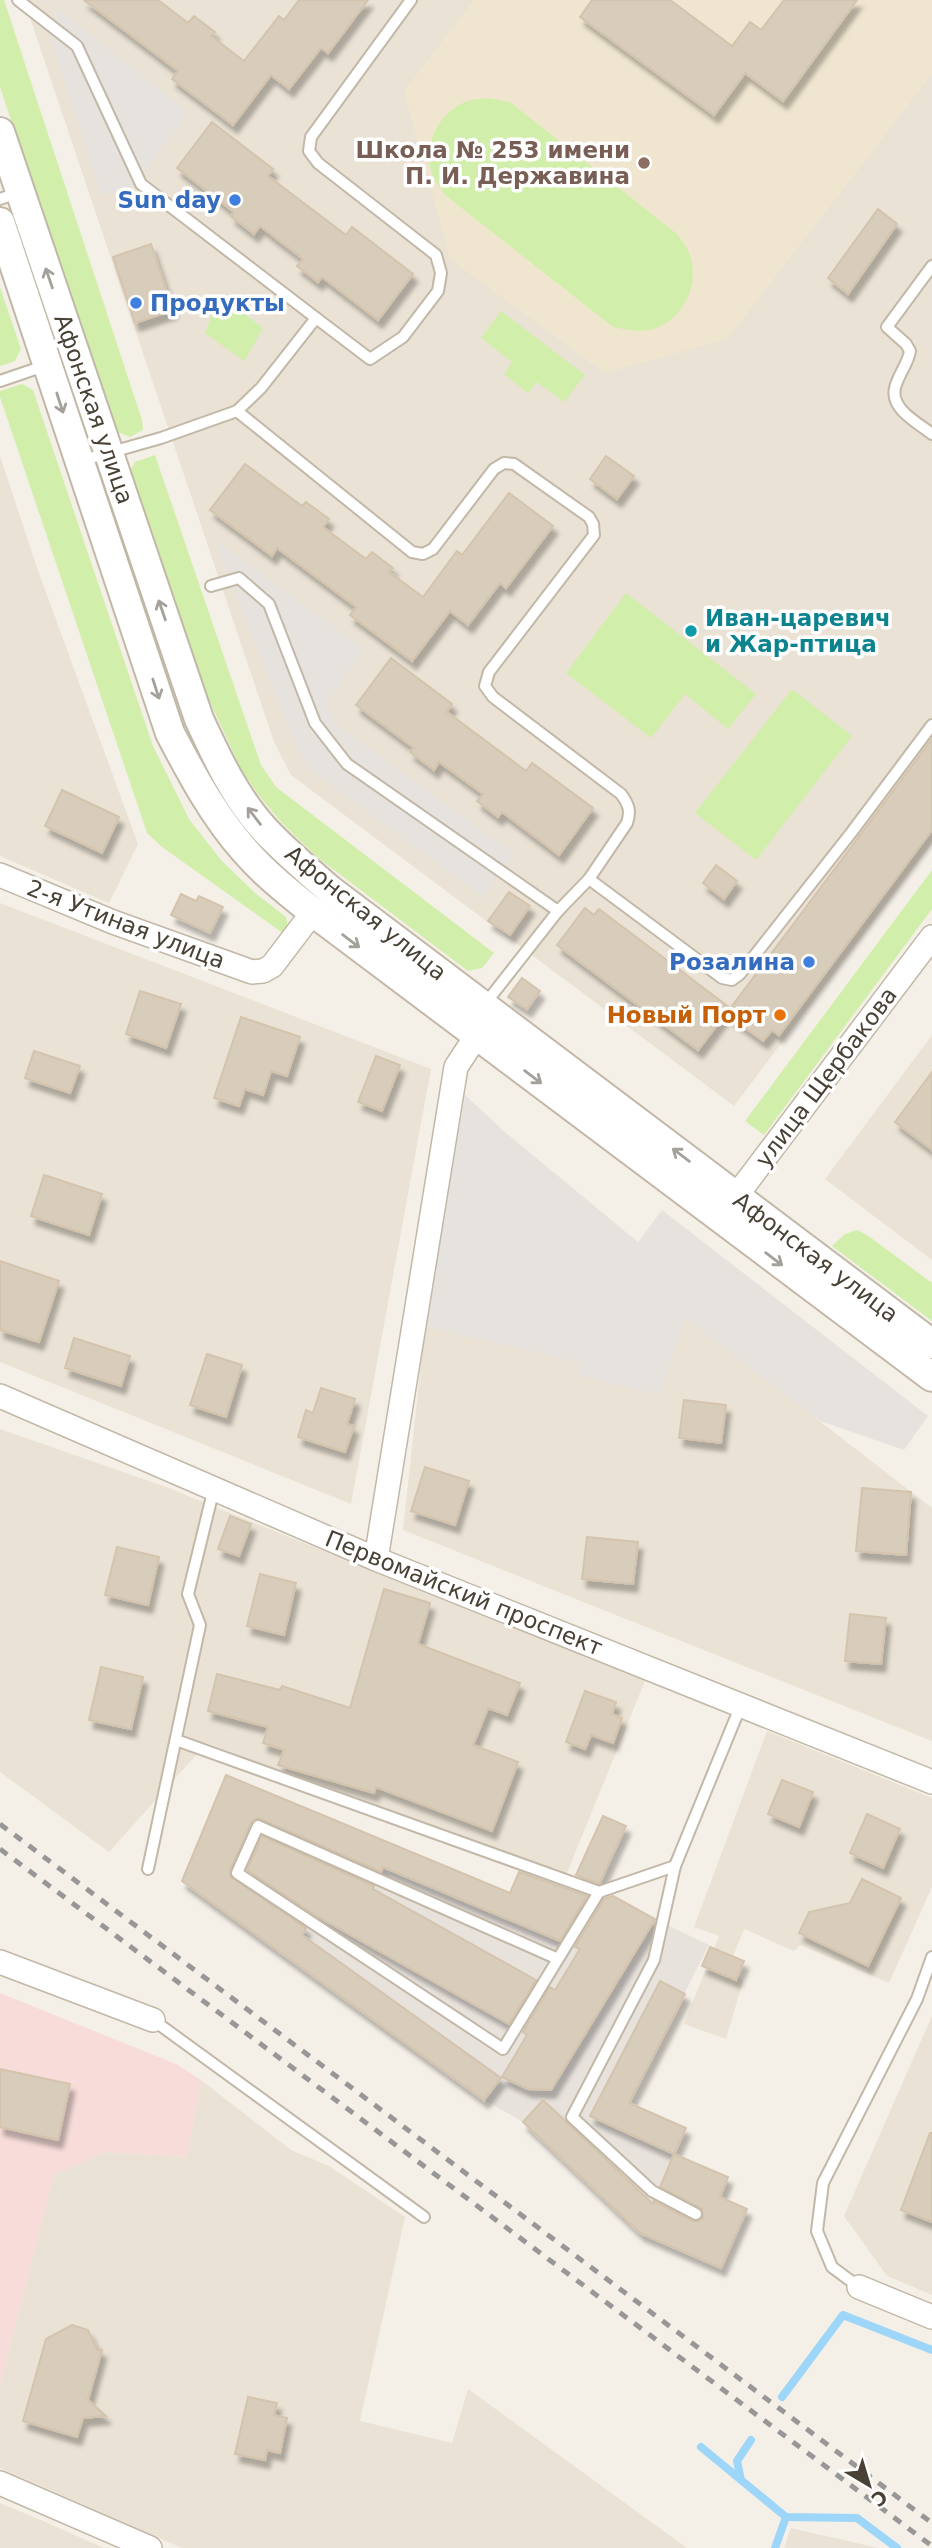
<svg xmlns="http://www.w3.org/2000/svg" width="932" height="2548" font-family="'DejaVu Sans',sans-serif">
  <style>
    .residential { fill: #eae2d4 }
    .industrial { fill: #e8e2dc }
    .education { fill: #f0e6cf }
    .medical { fill: #f7dcd9 }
    .green { fill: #d2eeab }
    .parking { fill: #e6e3df }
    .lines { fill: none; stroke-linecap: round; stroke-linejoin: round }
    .stream { stroke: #9dd6f8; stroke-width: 8 }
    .building { fill: #d8ccbb; stroke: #d4c4ad; stroke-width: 2; filter: url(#shadow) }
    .service-casing { stroke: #c2b8a8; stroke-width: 14 }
    .minor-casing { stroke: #c2b8a8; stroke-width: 26 }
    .tertiary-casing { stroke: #c2b8a8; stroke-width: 32 }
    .service { stroke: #fff; stroke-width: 10 }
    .minor { stroke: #fff; stroke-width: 23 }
    .tertiary { stroke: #fff; stroke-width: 28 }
    .rail { stroke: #979797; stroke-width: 5; stroke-dasharray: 9 9; stroke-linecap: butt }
    .oneway { stroke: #a4a09a }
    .education-dot { fill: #8d6e63; stroke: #fff; stroke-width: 2.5 }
    .shop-dot { fill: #3f7fe0; stroke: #fff; stroke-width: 2.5 }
    .culture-dot { fill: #0f9aa8; stroke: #fff; stroke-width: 2.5 }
    .food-dot { fill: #e8710a; stroke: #fff; stroke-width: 2.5 }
    .labels { text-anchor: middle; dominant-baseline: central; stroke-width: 7; stroke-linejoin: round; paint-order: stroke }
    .education-label { font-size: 23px; font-weight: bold; fill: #785e54; stroke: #fff; text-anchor: end }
    .shop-label { font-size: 23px; font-weight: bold; fill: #366cbe; stroke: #fff; text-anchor: end }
    .street-label { font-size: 23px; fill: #494135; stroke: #fff }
    .culture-label { font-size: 23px; font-weight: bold; fill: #0d838f; stroke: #fff; text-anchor: start }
    .food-label { font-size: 23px; font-weight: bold; fill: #c56008; stroke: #fff; text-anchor: end }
  </style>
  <defs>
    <filter id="shadow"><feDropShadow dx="4.5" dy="8" stdDeviation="2" flood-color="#0004"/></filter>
  </defs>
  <rect width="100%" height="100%" fill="#f5f0e7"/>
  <g class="residential">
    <polygon points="24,0 932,0 932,843 734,1106 291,775 274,742"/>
    <polygon points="0,456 36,565 138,844 109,903 0,856"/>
    <polygon points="0,903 431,1069 351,1504 0,1362"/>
    <polygon points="932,1035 932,1260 825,1179"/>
    <polygon points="685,1317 932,1508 932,1741 403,1530 425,1326 580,1363"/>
    <polygon points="0,1429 166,1487 645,1681 565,1878 207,1743 109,1852 0,1772"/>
    <polygon points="767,1731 932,1798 932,1887 889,1983 800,1945 794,1951 744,1929 729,1966 743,1981 726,2039 684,2024 719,1936 694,1927"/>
    <polygon points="932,2016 932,2295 887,2276 844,2216"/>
    <polygon points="201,2080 291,2150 329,2166 405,2217 360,2421 452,2443 468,2389 687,2548 182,2548 0,2468 0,2384 54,2175 103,2152 187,2157"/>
    <polygon points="0,2503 36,2518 104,2548 0,2548"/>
    <polygon points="791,2528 878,2548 784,2548"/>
  </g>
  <polygon class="industrial" points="226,1775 510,1893 520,1869 578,1894 612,1895 655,1919 709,1945 629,2103 686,2128 675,2154 728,2177 720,2197 747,2209 721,2268 641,2233 523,2122 484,2100 182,1881"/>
  <polygon class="education" points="474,0 932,0 932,74 727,339 605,373 450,259 404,91"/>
  <polygon class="medical" points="0,1993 176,2064 201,2080 187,2157 103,2152 54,2175 0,2384"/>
  <g class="green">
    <polygon points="0,0 4,0 142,420 143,430 130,437 113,430 0,87"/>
    <path d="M487,98l23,4 167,132c4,6 10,12 12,19 12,28 -4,63 -32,75 -15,5 -30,2 -44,-1l-168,-132c-4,-6 -9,-12 -12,-19 -12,-28 5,-63 32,-74 7,-3 16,-3 22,-4z"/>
    <polygon points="0,287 21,349 15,361 0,366"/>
    <polygon points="219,295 263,328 244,361 205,333"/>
    <polygon points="501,311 585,375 564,402 537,382 528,393 504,374 512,362 481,338"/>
    <polygon points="22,384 33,390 153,746 189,819 221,860 255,893 286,917 288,928 284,934 162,847 147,833 0,397 0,391"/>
    <polygon points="155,455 261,765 276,787 494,953 482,968 468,971 317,857 282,823 261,798 242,771 198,676 129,473 135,462"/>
    <polygon points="626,593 756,694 728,729 685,694 651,738 566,673"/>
    <polygon points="792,689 852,736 756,860 695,813"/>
    <polygon points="932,870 932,909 764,1135 745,1121"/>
    <polygon points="857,1230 867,1235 932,1283 932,1321 832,1246 845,1234"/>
  </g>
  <g class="parking">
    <polygon points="57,8 188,112 133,187 102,196 52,41"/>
    <polygon points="214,539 364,649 327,702 336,724 514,854 483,897 317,775 300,755"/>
    <polygon points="465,1095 505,1132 638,1242 662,1210 928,1416 904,1450 820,1421 685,1318 659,1395 579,1376 580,1363 425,1326"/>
  </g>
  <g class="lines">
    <g class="stream">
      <polyline points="782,2397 843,2315 932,2350"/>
      <polyline points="701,2447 786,2517 857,2518 897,2548"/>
      <polyline points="741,2480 737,2461 751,2440"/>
      <polyline points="775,2548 786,2517"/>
    </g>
  </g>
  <g class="building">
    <polygon points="84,0 158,0 188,23 194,16 215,32 211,36 244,61 279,16 284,20 299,0 368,0 328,53 321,48 289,89 271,75 233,125 172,79 178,71"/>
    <polygon points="592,0 670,0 732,46 750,22 761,30 784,0 857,0 783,101 745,73 714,115 580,17"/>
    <polygon points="212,122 273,169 268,176 346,235 352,227 413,274 378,320 322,277 318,282 297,266 303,259 260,226 254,234 231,216 234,212 177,168"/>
    <polygon points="878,209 897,224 848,294 828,278"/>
    <polygon points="151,244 173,310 135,323 113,257"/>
    <polygon points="606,456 634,476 617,499 590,479"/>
    <polygon points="245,464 302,506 306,502 329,519 323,527 366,559 372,552 393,568 389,572 423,597 457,551 462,555 509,493 553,526 506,588 500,583 468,625 450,611 412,661 350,615 356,607 277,548 272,556 210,510"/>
    <polygon points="391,658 452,704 447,712 526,771 532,763 593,808 559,855 502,812 498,817 477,801 483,794 439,762 434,770 410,752 414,748 356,705"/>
    <polygon points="932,739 932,830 779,1035 772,1030 763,1041 726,1014"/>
    <polygon points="62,790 119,817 102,853 45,826"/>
    <polygon points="716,865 737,881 724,899 703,883"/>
    <polygon points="509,892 530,906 510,935 488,921"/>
    <polygon points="181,894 196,901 199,896 223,907 210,933 171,915"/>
    <polygon points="585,908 594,915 599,909 730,1008 698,1050 557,945"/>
    <polygon points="522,978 540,991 527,1009 508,997"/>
    <polygon points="140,991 181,1004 166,1048 126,1034"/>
    <polygon points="241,1017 300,1037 287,1076 271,1071 263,1095 245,1089 239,1106 214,1098"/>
    <polygon points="34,1051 80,1066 70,1093 25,1078"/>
    <polygon points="376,1056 400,1065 382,1111 358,1102"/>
    <polygon points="932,1072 932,1150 895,1122"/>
    <polygon points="44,1175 102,1194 89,1235 31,1216"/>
    <polygon points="0,1261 59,1281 39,1342 0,1330"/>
    <polygon points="74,1338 130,1356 121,1386 65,1368"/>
    <polygon points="207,1354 242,1365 226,1417 190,1405"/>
    <polygon points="321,1388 355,1399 347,1424 354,1426 345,1452 298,1437 306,1410 313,1413"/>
    <polygon points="684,1400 726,1405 721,1443 679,1438"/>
    <polygon points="425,1467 469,1481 455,1525 411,1511"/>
    <polygon points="862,1488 911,1492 906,1555 856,1551"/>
    <polygon points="230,1516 251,1524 239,1556 218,1549"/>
    <polygon points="587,1537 638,1542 633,1584 582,1579"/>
    <polygon points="117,1547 159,1557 148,1605 105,1595"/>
    <polygon points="260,1574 296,1583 284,1635 247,1626"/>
    <polygon points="384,1589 430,1603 418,1644 520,1683 507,1715 488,1708 473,1745 518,1762 492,1831 376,1787 374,1793 278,1765 284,1750 263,1743 268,1727 208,1711 217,1674 280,1690 282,1686 350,1708"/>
    <polygon points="850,1614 886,1618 881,1664 845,1661"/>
    <polygon points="101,1667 143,1677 131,1729 89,1720"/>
    <polygon points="585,1691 616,1702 612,1714 622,1718 613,1743 591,1735 585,1749 566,1742"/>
    <polygon points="226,1775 510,1893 519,1872 587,1896 560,1941 383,1867 381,1872 261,1819 257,1818 251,1823 230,1870 231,1877 306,1928 302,1935 501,2078 484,2100 182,1881"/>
    <polygon points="782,1780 813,1792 799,1827 768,1814"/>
    <polygon points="867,1814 900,1829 883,1868 850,1853"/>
    <polygon points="603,1816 626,1826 599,1884 576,1875"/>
    <polygon points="262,1836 374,1886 373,1889 536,1980 509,2024 315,1915 247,1870"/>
    <polygon points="862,1879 901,1898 868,1966 799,1933 809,1912 850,1903"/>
    <polygon points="613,1896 655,1919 551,2090 528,2089 502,2077 527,2035 523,2032 550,1987 555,1990 580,1949 575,1947 604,1899"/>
    <polygon points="710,1947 744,1961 736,1980 702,1966"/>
    <polygon points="660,1981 685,1994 629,2103 686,2128 674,2154 590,2116"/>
    <polygon points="0,2069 70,2084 58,2140 0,2127"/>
    <polygon points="543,2100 653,2204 654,2201 692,2221 697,2222 703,2218 702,2209 660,2187 674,2154 728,2177 720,2197 747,2209 721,2268 640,2233 523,2122"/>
    <polygon points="930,2133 932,2133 932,2222 901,2210"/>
    <polygon points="72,2325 88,2330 97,2349 102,2350 88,2400 106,2416 83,2418 77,2437 23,2421 46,2339"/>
    <polygon points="248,2397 277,2403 274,2415 287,2418 280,2453 267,2450 265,2460 235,2454"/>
  </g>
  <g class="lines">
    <g class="service-casing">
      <g id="service">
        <polyline points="18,0 77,46 141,184 316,318"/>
        <polyline points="0,199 20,192"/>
        <path d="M932,266l-45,61 19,17 4,7c-2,13 -12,24 -15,37 -5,21 23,35 37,46"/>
        <polyline points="0,381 47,365"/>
        <path d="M237,411l175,141 11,2 10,-5 61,-80 10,-6 10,1 75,53 4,7 1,11 -105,137 -4,14 8,11 128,97c8,11 10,17 6,29l-38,56"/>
        <polyline points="80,461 161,438 237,411 261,388 316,318 370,359 403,337 438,291 441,273 436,255 318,163 309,151 311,137 411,0"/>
        <polyline points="211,586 239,578 269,604 315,723 347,764 558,911"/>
        <polyline points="485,1004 558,911 589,879 722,978 732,980 740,974 851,833 932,725"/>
        <polyline points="176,1740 599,1892"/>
        <polyline points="148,1869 200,1625 188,1594 214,1488"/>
        <polyline points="558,1959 258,1826 237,1873 503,2049 599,1892 675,1866"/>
        <polyline points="153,2020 424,2217"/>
        <polyline points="696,2214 652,2191 572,2117 654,1960 675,1866 741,1705"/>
        <polyline points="859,2287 832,2267 817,2231 823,2183 917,1999 932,1957"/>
      </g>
    </g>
    <g class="minor-casing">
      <g id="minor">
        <polyline points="0,875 113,922 252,972 263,971 272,966 313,912"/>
        <polyline points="727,1208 932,937"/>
        <polyline points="0,1396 376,1559 932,1782"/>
        <polyline points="376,1559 456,1067 477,1035"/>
        <polyline points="0,1962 153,2020"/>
        <polyline points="859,2287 932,2317"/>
        <polyline points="0,2483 150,2548"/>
      </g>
    </g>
    <g class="tertiary-casing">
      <g id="tertiary">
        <path d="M0,132l199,587c18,39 37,80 67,112 20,21 42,40 64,59l602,454"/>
        <path d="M0,222l170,511c22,42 44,83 75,118 20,23 44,42 68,61l619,465"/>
      </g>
    </g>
    <use href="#service" class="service"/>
    <use href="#minor" class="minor"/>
    <use href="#tertiary" class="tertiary"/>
    <g class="rail">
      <polyline points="0,1824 932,2523"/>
      <polyline points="0,1849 932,2546"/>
    </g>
  </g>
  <defs><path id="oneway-shaft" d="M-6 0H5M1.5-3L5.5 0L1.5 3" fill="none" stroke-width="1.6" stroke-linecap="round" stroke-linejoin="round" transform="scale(1.75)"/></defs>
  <g class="oneway">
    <use href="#oneway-shaft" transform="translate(49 278) rotate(-109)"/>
    <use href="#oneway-shaft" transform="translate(60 403) rotate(72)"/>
    <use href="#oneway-shaft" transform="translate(162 610) rotate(-109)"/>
    <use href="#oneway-shaft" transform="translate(156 689) rotate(72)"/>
    <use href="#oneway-shaft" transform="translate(254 816) rotate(-128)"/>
    <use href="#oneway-shaft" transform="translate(351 941) rotate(37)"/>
    <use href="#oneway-shaft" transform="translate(533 1077) rotate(37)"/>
    <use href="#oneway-shaft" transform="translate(681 1155) rotate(-143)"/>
    <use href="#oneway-shaft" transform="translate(774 1259) rotate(37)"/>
  </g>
  <circle class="education-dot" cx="644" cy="163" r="7"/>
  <g class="shop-dot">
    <circle cx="235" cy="200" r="7"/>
    <circle cx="136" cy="303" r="7"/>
    <circle cx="809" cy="962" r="7"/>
  </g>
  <circle class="culture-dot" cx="691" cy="631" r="7"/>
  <circle class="food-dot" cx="780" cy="1015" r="7"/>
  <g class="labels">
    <g class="education-label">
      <text x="630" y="150">Школа № 253 имени<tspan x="630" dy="26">П. И. Державина</tspan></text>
    </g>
    <g class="shop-label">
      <text x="221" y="200">Sun day</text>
      <text x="150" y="303" text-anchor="start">Продукты</text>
      <text x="795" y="962">Розалина</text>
    </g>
    <g class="street-label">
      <text transform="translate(94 409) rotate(71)">Афонская улица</text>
      <text transform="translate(366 913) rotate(39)">Афонская улица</text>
      <text transform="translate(126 924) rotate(21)">2-я Утиная улица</text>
      <text transform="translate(826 1077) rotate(-53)">улица Щербакова</text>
      <text transform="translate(816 1257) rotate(37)">Афонская улица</text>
      <text transform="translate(464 1593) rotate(22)">Первомайский проспект</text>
    </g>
    <g class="culture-label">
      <text x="705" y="618">Иван-царевич<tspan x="705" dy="26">и Жар-птица</tspan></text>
    </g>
    <g class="food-label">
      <text x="766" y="1015">Новый Порт</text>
    </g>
  </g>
  <g transform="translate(869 2485) rotate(142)" stroke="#ffffff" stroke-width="5" paint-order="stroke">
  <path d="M0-5L12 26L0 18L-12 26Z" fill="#494135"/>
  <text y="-10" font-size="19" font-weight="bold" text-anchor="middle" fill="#494135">С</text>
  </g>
</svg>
